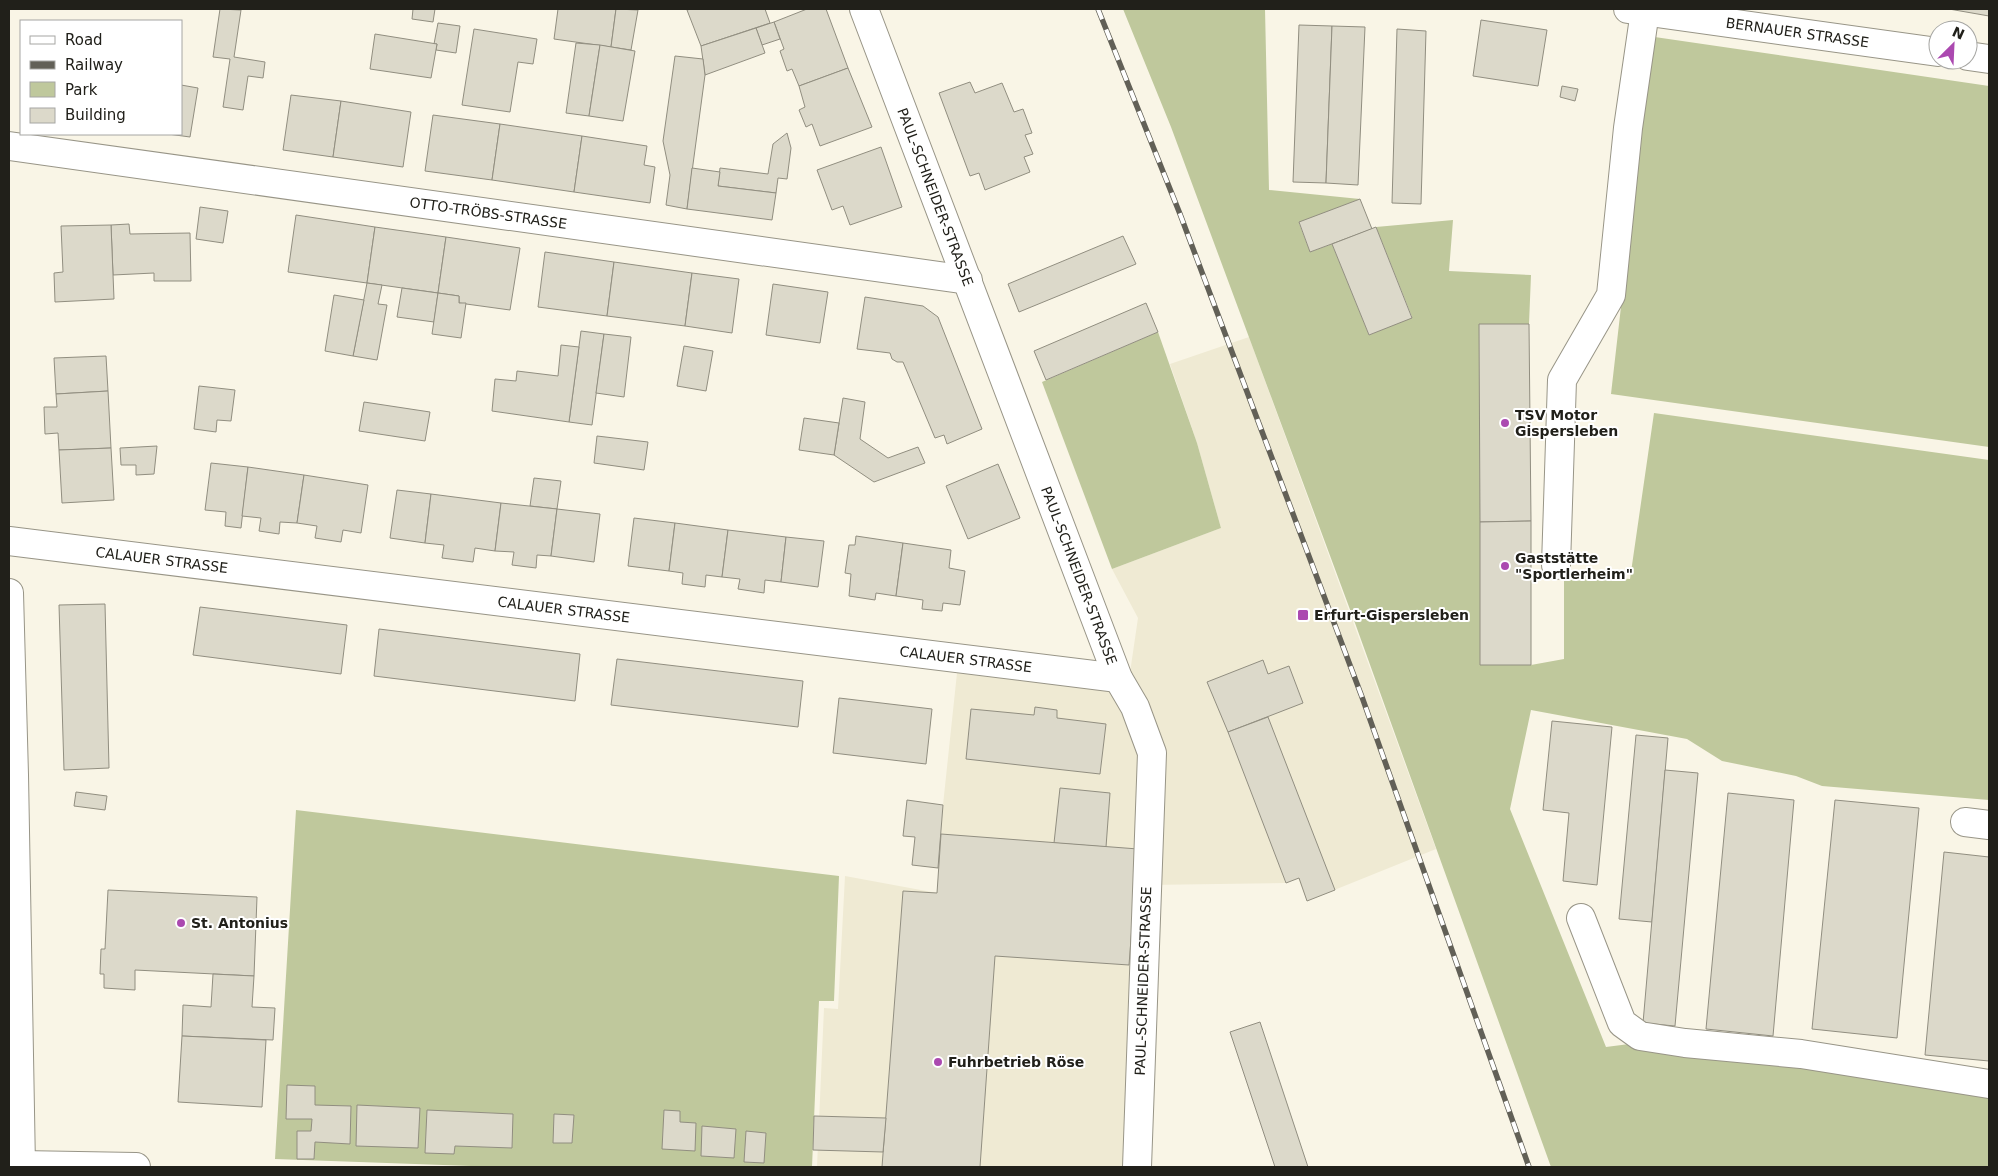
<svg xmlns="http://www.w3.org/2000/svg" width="1998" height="1176" font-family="'DejaVu Sans',sans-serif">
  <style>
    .built { fill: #efead3 }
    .green { fill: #bfc89c }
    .building { fill: #dcd9ca; stroke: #918e80 }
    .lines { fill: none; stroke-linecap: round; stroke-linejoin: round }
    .minor-casing { stroke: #989587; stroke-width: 30 }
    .minor { stroke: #fff; stroke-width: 28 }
    .rail-casing { stroke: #626057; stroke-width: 5.5 }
    .rail { stroke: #fff; stroke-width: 4; stroke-dasharray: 11; stroke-linecap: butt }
    .poi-dot { fill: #ab49b0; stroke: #fff; stroke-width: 2 }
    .labels { text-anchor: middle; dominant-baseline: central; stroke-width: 4; stroke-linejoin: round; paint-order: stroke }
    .street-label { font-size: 14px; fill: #21201a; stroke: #fff }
    .poi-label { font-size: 14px; font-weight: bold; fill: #21201a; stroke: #fff; text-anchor: start }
  </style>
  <rect width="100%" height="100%" fill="#f9f5e6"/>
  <polygon class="built" points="1249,337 1436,849 1307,901 1298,878 1286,883 1147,885 1137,1167 817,1167 824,1008 838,1009 845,876 937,893 943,805 957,673 1127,693 1138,618 1112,569 1221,528 1197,443 1170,364"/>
  <g class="green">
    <polygon points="1123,9 1265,9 1269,190 1360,199 1299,223 1310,252 1332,244 1369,335 1412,317 1376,227 1453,220 1449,271 1531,275 1529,324 1479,324 1481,665 1531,665 1564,659 1564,574 1630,579 1654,413 1989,460 1989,800 1822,786 1796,776 1722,761 1687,739 1531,710 1510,809 1606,1047 1637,1043 1989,1093 1989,1167 1551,1167 1355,623 1171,127"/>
    <polygon points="1641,35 1989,86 1989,447 1611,394 1644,106"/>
    <polygon points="1158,332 1197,443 1221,528 1112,569 1042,382"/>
    <polygon points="296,810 839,876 834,1001 819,1001 812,1167 499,1167 275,1159"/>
  </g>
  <g class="building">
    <polygon points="220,9 241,10 234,57 265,62 263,78 248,76 243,110 223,107 230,59 213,57"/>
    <polygon points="413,9 435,9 433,22 412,19"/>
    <polygon points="558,9 616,9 611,47 554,39"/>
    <polygon points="616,9 638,10 631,50 611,47"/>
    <polygon points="691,9 765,9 770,23 701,46 687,10"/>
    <polygon points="807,9 826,9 848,68 799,86 792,69 787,71 780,51 784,49 774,22"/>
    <polygon points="1949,9 1989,9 1989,16"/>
    <polygon points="1481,20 1547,30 1538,86 1473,76"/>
    <polygon points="774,22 780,39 762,45 756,28"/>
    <polygon points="438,23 460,26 456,53 436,50 437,44 434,44"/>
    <polygon points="1299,25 1332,26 1326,183 1293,182"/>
    <polygon points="1332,26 1365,27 1358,185 1326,183"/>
    <polygon points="756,28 765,53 705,75 701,46"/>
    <polygon points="474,29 537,39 533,64 518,62 510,112 462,105"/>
    <polygon points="1397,29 1426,31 1421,204 1392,203"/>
    <polygon points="375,34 437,44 431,78 370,69"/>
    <polygon points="576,43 600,45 589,116 566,113"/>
    <polygon points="600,45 635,51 623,121 589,116"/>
    <polygon points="675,56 703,59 705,75 687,209 666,205 670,175 663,141"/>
    <polygon points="848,68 872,127 820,146 812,124 806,127 799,110 805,107 799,86"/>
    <polygon points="970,82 975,93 1002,83 1014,112 1023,109 1032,133 1025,135 1033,154 1024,157 1030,172 985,190 979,173 970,176 939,93"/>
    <polygon points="181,85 198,88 190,137 168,134 181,134"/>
    <polygon points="1562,86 1578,89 1575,101 1560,97"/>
    <polygon points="291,95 341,101 333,157 283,150"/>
    <polygon points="341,101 411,112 403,167 333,157"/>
    <polygon points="433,115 500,124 492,180 425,171"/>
    <polygon points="500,124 582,136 574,192 492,180"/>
    <polygon points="787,133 791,148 787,179 778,178 776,193 718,186 720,168 768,174 773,144"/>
    <polygon points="582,136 647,146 644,165 655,167 650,203 574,192"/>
    <polygon points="881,147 902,207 850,225 843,206 832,210 817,170"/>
    <polygon points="692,168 720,172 718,186 776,193 772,220 687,209"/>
    <polygon points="1360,199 1372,229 1310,252 1299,222"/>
    <polygon points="200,207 228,211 223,243 196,239"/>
    <polygon points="296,215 375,227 367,283 288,272"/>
    <polygon points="129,224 130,234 190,233 191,281 154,281 154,273 113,275 111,225"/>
    <polygon points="111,225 114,299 55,302 54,273 63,272 61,226"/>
    <polygon points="375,227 446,237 438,293 367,283"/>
    <polygon points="1376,227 1412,318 1369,335 1332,244"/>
    <polygon points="1123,236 1136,264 1019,312 1008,284"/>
    <polygon points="446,237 520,248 510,310 459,303 459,296 438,293"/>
    <polygon points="545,252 614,262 607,316 538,307"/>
    <polygon points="614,262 692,273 685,326 607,316"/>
    <polygon points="692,273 739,279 732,333 685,326"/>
    <polygon points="367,283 382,285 378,304 387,305 377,360 353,356"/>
    <polygon points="773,284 828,292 820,343 766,335"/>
    <polygon points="402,288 438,293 434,322 397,317"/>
    <polygon points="438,293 459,296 459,303 466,303 461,338 432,334"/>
    <polygon points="334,295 364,300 353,356 325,351"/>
    <polygon points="865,297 923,306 938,317 982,429 947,444 944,435 935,438 903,362 897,362 892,359 890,353 857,349"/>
    <polygon points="1146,303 1158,332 1046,380 1034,351"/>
    <polygon points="1479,324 1529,324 1531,521 1480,522"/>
    <polygon points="581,331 604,334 592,425 569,422"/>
    <polygon points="604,334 631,337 624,397 596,393"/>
    <polygon points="561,345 579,347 569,422 492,411 495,379 516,381 517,371 558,376"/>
    <polygon points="684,346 713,351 706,391 677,386"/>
    <polygon points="106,356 108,391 56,394 54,358"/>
    <polygon points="199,386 235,390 231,421 217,420 216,432 194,429"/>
    <polygon points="108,391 111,448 59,450 58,433 45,434 44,407 57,407 56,394"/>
    <polygon points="843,398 865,402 860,439 888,458 918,447 925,463 874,482 834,455"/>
    <polygon points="364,402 430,412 425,441 359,431"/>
    <polygon points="804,418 839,423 834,455 799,450"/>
    <polygon points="597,436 648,442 644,470 594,463"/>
    <polygon points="157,446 154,474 136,475 136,465 121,465 120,448"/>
    <polygon points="111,448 114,500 62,503 59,450"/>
    <polygon points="211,463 248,467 241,528 225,526 226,512 205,510"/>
    <polygon points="998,464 1020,518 968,539 946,486"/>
    <polygon points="248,467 304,475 297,523 280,522 279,534 259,531 261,518 242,516"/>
    <polygon points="304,475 368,485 361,533 343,530 341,542 315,538 317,526 297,523"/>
    <polygon points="534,478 561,481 557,509 530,506"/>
    <polygon points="397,490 431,494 425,543 390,538"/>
    <polygon points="431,494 501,503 495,551 475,548 473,562 442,558 444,545 425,543"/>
    <polygon points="501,503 557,509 551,556 537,555 536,568 512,565 514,552 495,551"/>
    <polygon points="557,509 600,514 594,562 551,556"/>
    <polygon points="634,518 675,523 669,571 628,566"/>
    <polygon points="1531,521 1531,665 1480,665 1480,522"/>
    <polygon points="675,523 728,530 722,577 706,575 705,587 682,584 683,573 669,571"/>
    <polygon points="728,530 786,537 781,582 765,580 764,593 738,589 740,579 722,577"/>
    <polygon points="856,536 903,543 896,596 876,593 875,600 849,596 851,574 845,573 849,545 855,545"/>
    <polygon points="786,537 824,541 818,587 781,582"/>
    <polygon points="903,543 951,550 949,568 965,571 960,605 943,603 942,611 922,609 923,600 896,596"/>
    <polygon points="105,604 109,768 64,770 59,605"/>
    <polygon points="200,607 347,625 341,674 193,655"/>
    <polygon points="379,629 580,654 575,701 374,676"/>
    <polygon points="617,659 803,681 798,727 611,705"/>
    <polygon points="1263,660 1268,674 1289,666 1303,703 1228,732 1207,682"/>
    <polygon points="839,698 932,709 926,764 833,753"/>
    <polygon points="1035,707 1057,710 1057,718 1106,724 1100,774 966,759 971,709 1034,715"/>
    <polygon points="1268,717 1335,890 1307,901 1299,878 1286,883 1228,732"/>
    <polygon points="1552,721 1612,727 1597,885 1563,881 1569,813 1543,810"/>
    <polygon points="1636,735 1668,738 1652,922 1619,919"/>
    <polygon points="1665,770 1698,773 1675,1026 1643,1023"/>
    <polygon points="1060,788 1110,793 1106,847 1054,843"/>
    <polygon points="76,792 107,796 105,810 74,806"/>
    <polygon points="1728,793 1794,800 1773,1036 1706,1029"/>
    <polygon points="907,800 943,805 938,868 912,865 915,837 903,836"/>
    <polygon points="1835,800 1919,808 1897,1038 1812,1029"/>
    <polygon points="941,834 1138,849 1129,965 995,956 980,1167 882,1167 903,891 937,893"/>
    <polygon points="1944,852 1989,857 1989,1061 1925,1055"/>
    <polygon points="108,890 257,897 254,976 135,970 135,990 104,988 104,974 100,974 101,949 105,949"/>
    <polygon points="213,974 254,976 252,1007 275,1008 273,1040 182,1036 183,1005 211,1007"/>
    <polygon points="1260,1022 1308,1167 1275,1167 1230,1032"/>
    <polygon points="182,1036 266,1040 262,1107 178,1102"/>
    <polygon points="287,1085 315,1086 315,1105 351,1106 350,1144 315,1142 314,1159 297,1159 297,1131 311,1131 312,1119 286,1119"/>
    <polygon points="357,1105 420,1108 418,1148 356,1146"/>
    <polygon points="427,1110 513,1114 512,1148 455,1146 454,1154 425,1153"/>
    <polygon points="664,1110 680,1111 680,1122 696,1123 695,1151 662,1149"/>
    <polygon points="554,1114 574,1115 572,1143 553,1143"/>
    <polygon points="814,1116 886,1118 883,1152 813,1150"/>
    <polygon points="702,1126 736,1129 734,1158 701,1156"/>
    <polygon points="746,1131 766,1133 764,1163 744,1162"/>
  </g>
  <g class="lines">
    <g class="minor-casing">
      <g id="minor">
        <path id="s1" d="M864,9l254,669 17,29 17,46 -15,414"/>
        <path id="s2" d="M1628,9l310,43"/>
        <polyline points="1968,56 1989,59"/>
        <path id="s3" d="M9,146l959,134"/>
        <path id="s4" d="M9,541l1109,137"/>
        <polyline points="1556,565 1562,380 1611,295 1628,128 1645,11"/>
        <polyline points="9,593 14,775 21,1167"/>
        <polyline points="1965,822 1989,825"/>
        <polyline points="1581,918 1622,1023 1640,1036 1685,1043 1801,1054 1989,1084"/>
        <polyline points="21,1165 136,1167"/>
      </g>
    </g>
    <use href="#minor" class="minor"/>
    <g class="rail-casing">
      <polyline id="rail" points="1098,9 1180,214 1362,697 1529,1167"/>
    </g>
    <use href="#rail" class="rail"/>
  </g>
  <g class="poi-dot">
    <circle cx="1505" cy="423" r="5"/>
    <circle cx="1505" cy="566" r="5"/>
    <rect x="1297" y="609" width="12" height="12" rx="2.5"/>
    <circle cx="181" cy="923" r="5"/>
    <circle cx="938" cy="1062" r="5"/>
  </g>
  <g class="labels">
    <g class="street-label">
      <text stroke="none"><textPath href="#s2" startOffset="171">BERNAUER STRASSE</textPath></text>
      <text stroke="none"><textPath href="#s1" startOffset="201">PAUL-SCHNEIDER-STRASSE</textPath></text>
      <text stroke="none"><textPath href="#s3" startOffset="484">OTTO-TRÖBS-STRASSE</textPath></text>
      <text stroke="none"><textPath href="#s4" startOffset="154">CALAUER STRASSE</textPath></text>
      <text stroke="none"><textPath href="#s1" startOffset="606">PAUL-SCHNEIDER-STRASSE</textPath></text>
      <text stroke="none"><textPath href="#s4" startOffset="559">CALAUER STRASSE</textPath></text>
      <text stroke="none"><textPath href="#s4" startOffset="964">CALAUER STRASSE</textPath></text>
      <text transform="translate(1143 981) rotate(-88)">PAUL-SCHNEIDER-STRASSE</text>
    </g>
    <g class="poi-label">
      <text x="1515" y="415">TSV Motor<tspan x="1515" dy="16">Gispersleben</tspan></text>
      <text x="1515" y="558">Gaststätte<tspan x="1515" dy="16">"Sportlerheim"</tspan></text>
      <text x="1314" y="615">Erfurt-Gispersleben</text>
      <text x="191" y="923">St. Antonius</text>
      <text x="948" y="1062">Fuhrbetrieb Röse</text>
    </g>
  </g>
  <rect width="1998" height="1176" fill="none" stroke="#21201a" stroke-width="20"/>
  <rect x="20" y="20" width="162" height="115" fill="#ffffff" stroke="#a6a6a3"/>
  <rect x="30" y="36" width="25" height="8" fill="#ffffff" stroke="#a6a6a3"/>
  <text x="65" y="45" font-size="15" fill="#21201a">Road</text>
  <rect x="30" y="61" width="25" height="8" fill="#626057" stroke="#a6a6a3"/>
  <text x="65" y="70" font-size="15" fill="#21201a">Railway</text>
  <rect x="30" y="82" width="25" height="15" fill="#bfc89c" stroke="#a6a6a3"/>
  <text x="65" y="95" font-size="15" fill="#21201a">Park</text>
  <rect x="30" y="108" width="25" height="15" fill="#dcd9ca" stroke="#a6a6a3"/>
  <text x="65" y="120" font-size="15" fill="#21201a">Building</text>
  <g transform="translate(1953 45) rotate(24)"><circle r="24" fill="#ffffff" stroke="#a6a6a3"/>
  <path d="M0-4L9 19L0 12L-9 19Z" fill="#ab49b0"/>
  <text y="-8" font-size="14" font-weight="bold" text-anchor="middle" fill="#21201a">N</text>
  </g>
</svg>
